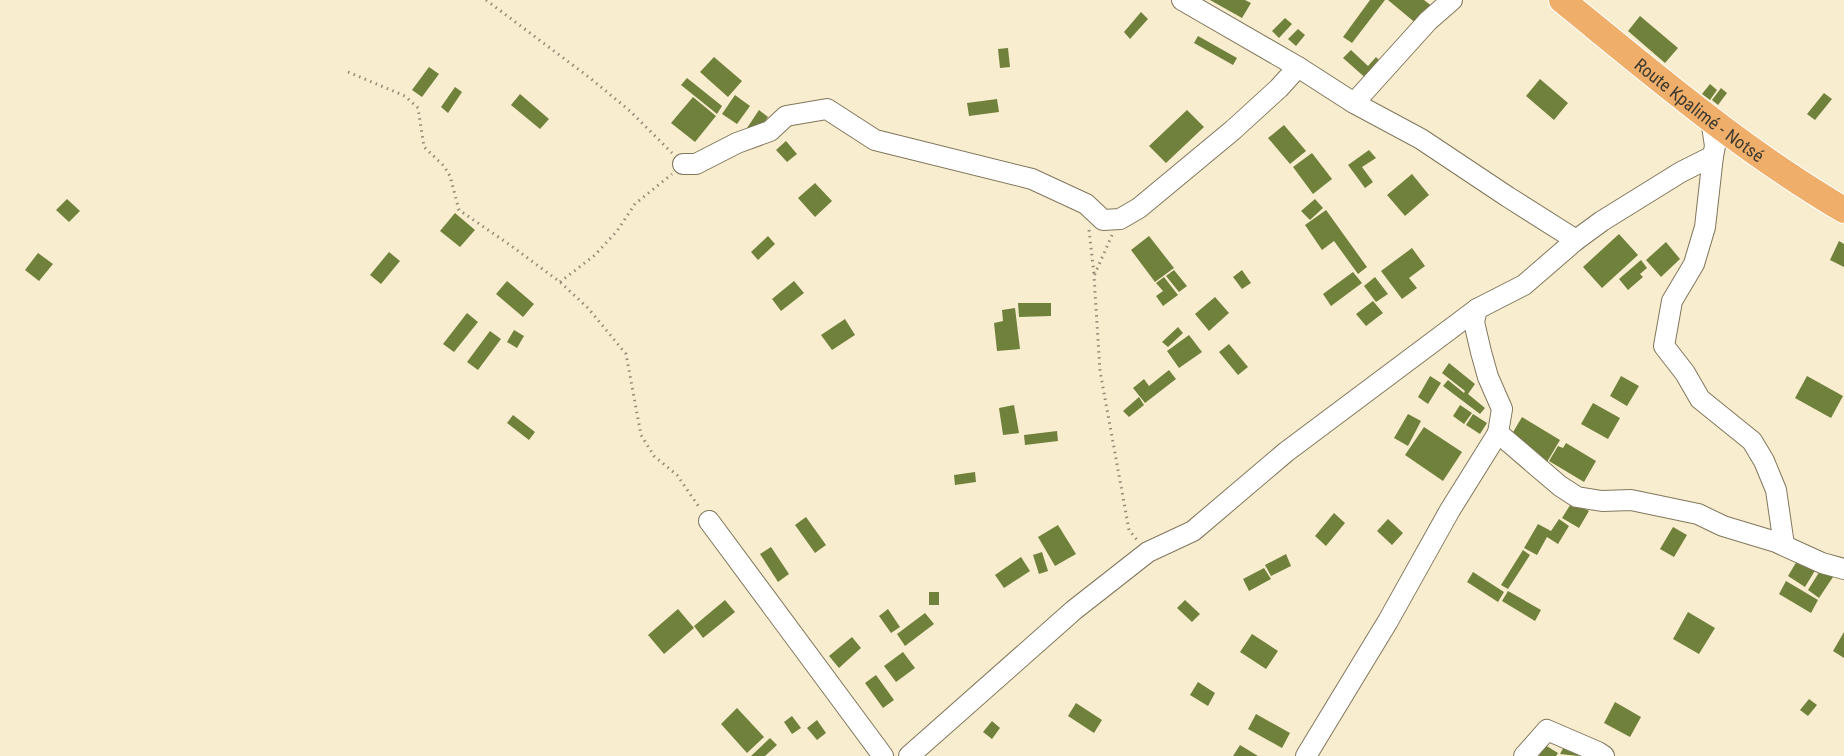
<svg xmlns="http://www.w3.org/2000/svg" width="1844" height="756" font-family="'Roboto Condensed',sans-serif">
  <style>
    .building { fill: #70813c }
    .lines { fill: none; stroke-linecap: round; stroke-linejoin: round }
    .minor-casing { stroke: #81775c; stroke-width: 22 }
    .major-casing { stroke: #fff; stroke-width: 28 }
    .path { stroke: #948c78; stroke-width: 3; stroke-dasharray: 1.5 4.5; stroke-linecap: butt }
    .minor { stroke: #fff; stroke-width: 20 }
    .major { stroke: #efaf6a; stroke-width: 26 }
    .labels { text-anchor: middle; dominant-baseline: central; stroke-width: 6; stroke-linejoin: round; paint-order: stroke }
    .street-label { font-size: 18px; fill: #403b2f; stroke: #f9edcf }
  </style>
  <rect width="100%" height="100%" fill="#f9edcf"/>
  <g class="building">
    <polygon points="1210,0 1245,0 1251,3 1242,18"/>
    <polygon points="1370,0 1385,0 1352,43 1343,37"/>
    <polygon points="1388,0 1424,0 1433,7 1418,25"/>
    <polygon points="1141,12 1148,19 1130,39 1124,32"/>
    <polygon points="1640,16 1678,48 1665,63 1628,31"/>
    <polygon points="1285,18 1292,24 1279,38 1272,31"/>
    <polygon points="1298,29 1305,35 1296,46 1288,39"/>
    <polygon points="1198,36 1237,58 1233,65 1194,43"/>
    <polygon points="1008,48 1010,67 1000,68 998,49"/>
    <polygon points="1351,50 1368,66 1376,57 1384,65 1369,81 1343,58"/>
    <polygon points="714,57 742,81 728,97 700,72"/>
    <polygon points="429,67 439,74 422,97 412,90"/>
    <polygon points="687,78 722,106 717,114 681,85"/>
    <polygon points="1540,79 1568,103 1554,120 1526,96"/>
    <polygon points="1710,84 1717,90 1710,100 1702,94"/>
    <polygon points="455,87 462,92 448,113 441,107"/>
    <polygon points="1721,88 1727,93 1718,105 1712,100"/>
    <polygon points="1824,93 1832,99 1815,120 1807,114"/>
    <polygon points="520,94 549,119 540,129 511,105"/>
    <polygon points="735,95 750,106 737,124 722,114"/>
    <polygon points="693,97 716,116 695,142 671,123"/>
    <polygon points="997,99 999,112 969,116 967,103"/>
    <polygon points="759,110 768,117 756,134 747,128"/>
    <polygon points="1187,110 1204,127 1166,163 1149,146"/>
    <polygon points="1284,125 1306,151 1290,164 1268,138"/>
    <polygon points="786,141 797,154 787,162 776,150"/>
    <polygon points="1369,150 1376,158 1362,167 1373,182 1365,188 1348,165"/>
    <polygon points="1312,153 1332,179 1313,194 1293,167"/>
    <polygon points="1412,174 1429,195 1405,216 1387,195"/>
    <polygon points="815,183 832,201 815,217 798,198"/>
    <polygon points="67,199 80,211 69,222 56,210"/>
    <polygon points="1315,199 1323,208 1310,220 1301,211"/>
    <polygon points="1326,210 1367,267 1358,274 1334,241 1322,250 1305,225"/>
    <polygon points="455,213 475,230 460,247 440,231"/>
    <polygon points="1619,234 1638,255 1602,288 1583,267"/>
    <polygon points="768,236 775,244 758,260 751,252"/>
    <polygon points="1149,236 1174,268 1155,282 1131,250"/>
    <polygon points="1839,241 1844,244 1844,267 1830,260"/>
    <polygon points="1666,242 1680,259 1661,277 1646,260"/>
    <polygon points="1412,248 1425,266 1409,278 1417,288 1402,299 1381,271"/>
    <polygon points="389,252 400,261 381,284 370,275"/>
    <polygon points="38,253 53,264 39,281 25,270"/>
    <polygon points="1641,260 1647,268 1640,274 1643,277 1628,290 1619,279"/>
    <polygon points="1174,270 1187,286 1179,292 1166,276"/>
    <polygon points="1242,270 1251,283 1242,289 1233,277"/>
    <polygon points="1353,272 1362,283 1331,306 1323,294"/>
    <polygon points="1164,277 1178,295 1163,306 1156,296 1163,291 1156,283"/>
    <polygon points="1375,277 1388,294 1376,302 1364,286"/>
    <polygon points="507,281 534,304 523,317 496,294"/>
    <polygon points="794,281 804,293 781,311 772,299"/>
    <polygon points="1215,297 1229,313 1209,331 1195,314"/>
    <polygon points="1373,301 1383,313 1366,326 1356,314"/>
    <polygon points="1018,303 1051,303 1051,316 1019,317"/>
    <polygon points="1015,308 1020,349 997,351 994,323 1003,321 1002,310"/>
    <polygon points="467,313 478,322 454,352 443,344"/>
    <polygon points="845,319 855,335 832,350 821,335"/>
    <polygon points="1178,327 1183,333 1168,347 1162,342"/>
    <polygon points="514,330 524,336 517,348 507,342"/>
    <polygon points="490,331 501,339 478,370 467,362"/>
    <polygon points="1189,335 1202,352 1179,368 1167,351"/>
    <polygon points="1229,344 1248,367 1238,375 1219,352"/>
    <polygon points="1449,363 1475,384 1468,394 1485,408 1480,414 1443,386 1448,380 1464,393 1465,391 1442,373"/>
    <polygon points="1169,370 1176,379 1145,403 1133,388 1144,379 1149,386"/>
    <polygon points="1430,376 1441,383 1428,404 1418,397"/>
    <polygon points="1621,376 1639,386 1627,406 1610,396"/>
    <polygon points="1807,376 1843,396 1831,418 1795,398"/>
    <polygon points="1139,397 1144,405 1129,417 1123,411"/>
    <polygon points="1593,403 1620,418 1608,439 1581,424"/>
    <polygon points="1014,405 1019,433 1003,435 999,408"/>
    <polygon points="1460,405 1472,413 1464,424 1453,416"/>
    <polygon points="1408,414 1421,421 1408,446 1394,438"/>
    <polygon points="1473,414 1487,423 1480,434 1466,425"/>
    <polygon points="513,415 535,432 529,440 507,423"/>
    <polygon points="1522,417 1560,440 1547,462 1509,439"/>
    <polygon points="1424,427 1462,452 1443,481 1405,455"/>
    <polygon points="1057,431 1058,441 1025,445 1024,435"/>
    <polygon points="1566,443 1596,461 1584,482 1549,461 1558,446 1563,448"/>
    <polygon points="975,472 976,482 955,485 954,475"/>
    <polygon points="1572,502 1589,511 1579,528 1562,518"/>
    <polygon points="1334,513 1345,523 1326,546 1315,536"/>
    <polygon points="806,517 826,545 815,553 795,525"/>
    <polygon points="1388,519 1403,533 1392,545 1377,531"/>
    <polygon points="1559,519 1569,526 1558,544 1547,537 1537,555 1524,548 1538,524 1551,531"/>
    <polygon points="1058,525 1076,554 1055,566 1038,537"/>
    <polygon points="1673,527 1687,535 1674,557 1660,549"/>
    <polygon points="771,547 789,574 778,582 760,554"/>
    <polygon points="1523,550 1530,555 1508,589 1501,585"/>
    <polygon points="1042,552 1048,571 1039,574 1033,555"/>
    <polygon points="1286,554 1291,566 1271,576 1265,565"/>
    <polygon points="1800,556 1819,564 1805,587 1788,576"/>
    <polygon points="1021,557 1030,571 1004,588 995,575"/>
    <polygon points="1823,566 1835,574 1819,598 1808,590"/>
    <polygon points="1264,568 1271,579 1249,591 1243,579"/>
    <polygon points="1473,572 1504,592 1498,602 1467,582"/>
    <polygon points="1786,581 1818,600 1811,613 1779,594"/>
    <polygon points="1508,591 1541,610 1535,621 1502,601"/>
    <rect x="929" y="592" width="10" height="13"/>
    <polygon points="725,600 735,612 703,638 694,626"/>
    <polygon points="1185,600 1200,614 1192,622 1177,608"/>
    <polygon points="678,609 694,628 664,654 648,635"/>
    <polygon points="888,609 900,627 891,633 879,616"/>
    <polygon points="1688,612 1715,628 1699,654 1673,639"/>
    <polygon points="925,613 934,624 905,646 897,634"/>
    <polygon points="1844,632 1844,658 1833,651"/>
    <polygon points="1252,634 1278,651 1266,669 1240,652"/>
    <polygon points="852,637 861,648 839,668 829,656"/>
    <polygon points="903,652 915,668 896,682 884,666"/>
    <polygon points="876,675 894,700 883,708 865,683"/>
    <polygon points="1198,682 1215,693 1208,706 1190,695"/>
    <polygon points="1809,699 1817,705 1808,716 1800,710"/>
    <polygon points="1615,702 1641,717 1630,737 1604,723"/>
    <polygon points="1076,703 1102,720 1094,733 1068,716"/>
    <polygon points="737,708 764,737 747,753 721,724"/>
    <polygon points="1256,714 1290,733 1282,748 1248,729"/>
    <polygon points="792,716 801,728 792,734 784,722"/>
    <polygon points="817,720 826,733 817,740 807,728"/>
    <polygon points="992,721 1000,728 992,739 983,732"/>
    <polygon points="770,738 777,745 765,756 751,756"/>
    <polygon points="1567,741 1582,749 1578,756 1560,754"/>
    <polygon points="1240,745 1258,756 1233,756"/>
    <polygon points="1545,745 1558,753 1556,756 1539,756"/>
  </g>
  <g class="lines">
    <g class="minor-casing">
      <g id="minor">
        <polyline points="1182,0 1298,67"/>
        <polyline points="1354,103 1428,21 1452,0"/>
        <polyline points="1711,119 1715,146 1713,156 1681,172 1602,221 1576,240 1524,285 1477,309 1474,322 1481,352 1488,377 1502,409 1498,433 1560,486 1577,497 1602,501 1631,500 1698,514 1723,526 1776,542 1822,563 1844,569"/>
        <polyline points="1713,156 1705,227 1694,264 1672,301 1664,346 1685,373 1700,399 1752,441 1764,461 1776,490 1784,545"/>
        <polyline points="683,164 696,164 737,143 770,131 786,116 827,109 875,140 1032,179 1086,204 1103,220 1120,219 1139,208 1233,130 1279,88 1298,67 1354,103 1421,139 1508,197 1576,240"/>
        <polyline points="709,521 883,756"/>
        <polyline points="909,756 1074,610 1148,552 1193,531 1286,452 1477,309"/>
        <polyline points="1306,756 1388,621 1450,510 1498,433"/>
        <polyline points="1524,756 1547,730 1598,752 1604,756"/>
      </g>
    </g>
    <g class="major-casing">
      <g id="major">
        <path id="s1" d="M1562,0c91,74 181,151 282,210"/>
      </g>
    </g>
    <g class="path">
      <polyline points="486,0 590,78 630,111 672,153"/>
      <polyline points="348,72 405,96 418,108 424,147 444,166 450,176 459,210 510,245 560,282 588,308 626,354 641,435 654,456 677,475 699,507"/>
      <polyline points="1089,230 1094,274"/>
      <polyline points="1112,235 1094,276 1100,371 1129,530 1137,540"/>
      <polyline points="560,282 595,255 617,231 635,204 672,174"/>
    </g>
    <use href="#minor" class="minor"/>
    <use href="#major" class="major"/>
  </g>
  <g class="labels">
    <g class="street-label">
      <text stroke="none"><textPath href="#s1" startOffset="176">Route Kpalimé - Notsé</textPath></text>
    </g>
  </g>
</svg>
